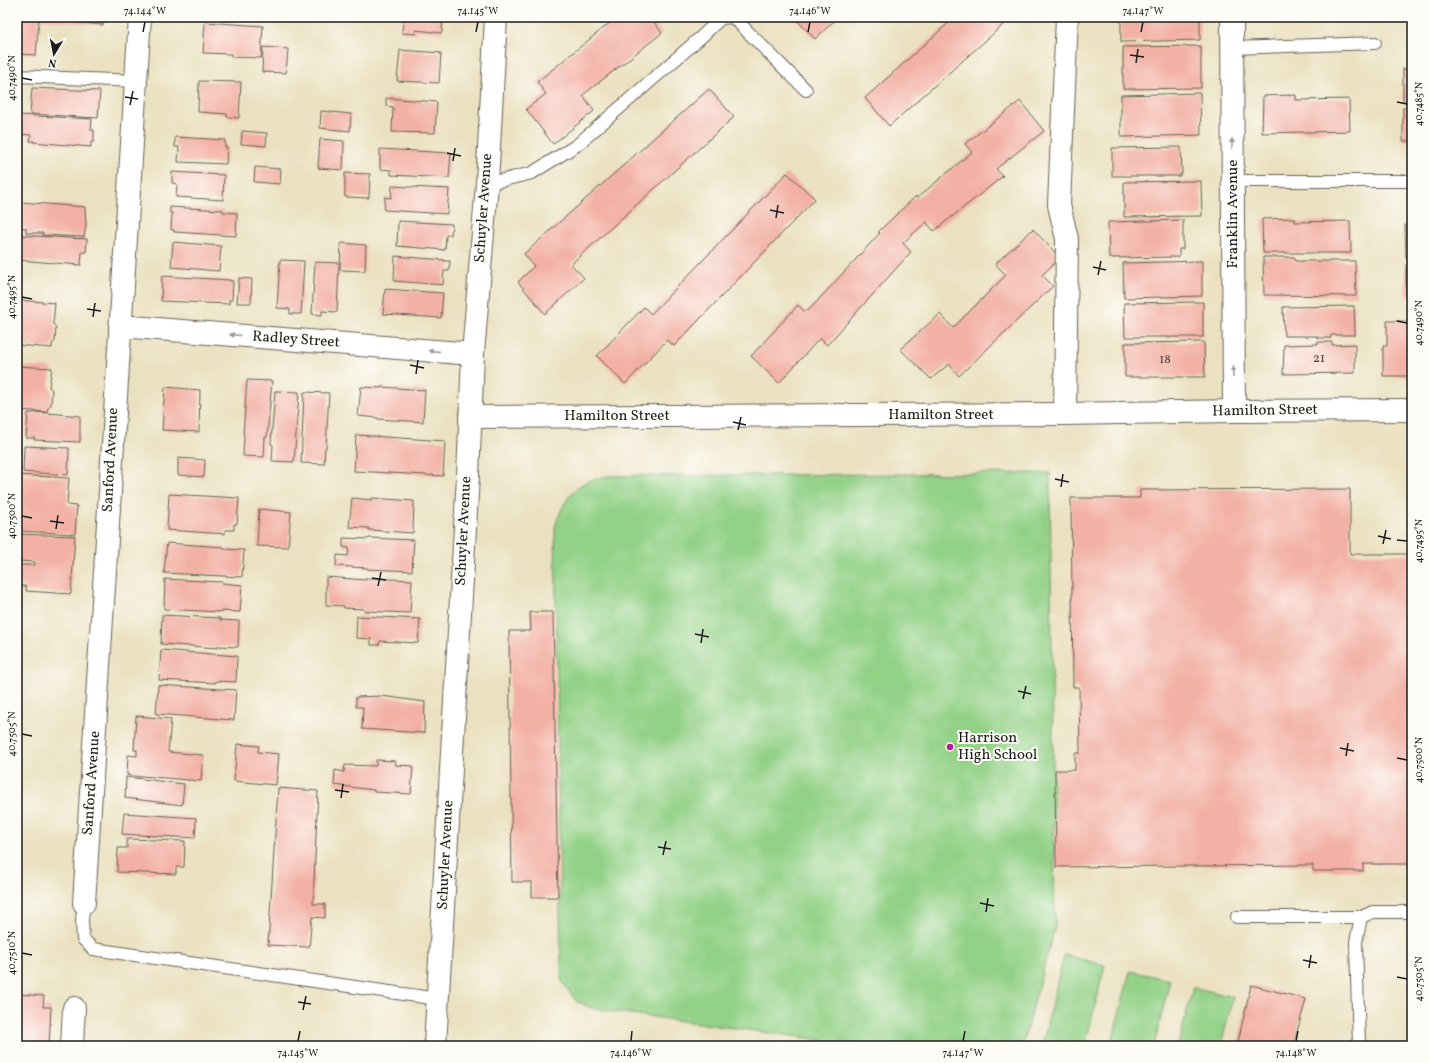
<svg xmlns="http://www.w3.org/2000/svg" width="1429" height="1063" font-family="Vollkorn,serif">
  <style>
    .garden { fill: #93d187; stroke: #587652 }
    .building { fill: #f3b0a4 }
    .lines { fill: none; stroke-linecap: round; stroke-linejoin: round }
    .service-casing { stroke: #646155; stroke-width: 14 }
    .minor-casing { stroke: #646155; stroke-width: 24 }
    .tertiary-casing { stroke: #646155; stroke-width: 24 }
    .secondary-casing { stroke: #646155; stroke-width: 24 }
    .service { stroke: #fff; stroke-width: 12 }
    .minor { stroke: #fff; stroke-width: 22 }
    .tertiary { stroke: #fff; stroke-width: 22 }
    .secondary { stroke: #fff; stroke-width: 22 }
    .oneway { fill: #999 }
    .ticks { fill: none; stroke: #1c1c1c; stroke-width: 1.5 }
    .poi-dot { fill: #b5179e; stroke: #fdfcf7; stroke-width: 1.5 }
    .labels { text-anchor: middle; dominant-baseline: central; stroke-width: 4; stroke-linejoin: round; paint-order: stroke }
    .number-label { font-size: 13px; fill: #52413e }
    .street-label { font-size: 15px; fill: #1c1c1c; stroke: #fdfcf7 }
    .poi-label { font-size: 15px; fill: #1c1c1c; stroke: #fdfcf7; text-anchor: start }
    .neatline { fill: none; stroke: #1c1c1c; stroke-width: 1.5 }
    .ticks-label { font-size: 10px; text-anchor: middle; fill: #1c1c1c }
  </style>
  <rect width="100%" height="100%" fill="#fdfcf7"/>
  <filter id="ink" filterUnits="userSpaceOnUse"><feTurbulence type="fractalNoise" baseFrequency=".025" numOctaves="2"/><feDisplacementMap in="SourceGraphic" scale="8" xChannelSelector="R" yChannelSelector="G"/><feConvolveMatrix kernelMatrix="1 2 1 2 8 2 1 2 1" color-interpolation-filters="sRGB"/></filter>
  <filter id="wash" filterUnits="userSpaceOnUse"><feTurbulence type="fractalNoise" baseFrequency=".012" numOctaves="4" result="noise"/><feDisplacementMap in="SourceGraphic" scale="16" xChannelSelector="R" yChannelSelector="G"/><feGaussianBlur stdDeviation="0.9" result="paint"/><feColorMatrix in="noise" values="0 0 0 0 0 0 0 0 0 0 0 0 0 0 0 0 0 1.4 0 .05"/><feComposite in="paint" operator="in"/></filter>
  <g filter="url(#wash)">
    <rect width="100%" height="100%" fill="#ebe1c0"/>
    <g class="garden">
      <path d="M1050,473l5,454 -33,119h-157l-271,-37 -18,-8 -15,-21 -6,-453c6,-19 14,-37 33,-46 6,-2 13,-3 19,-5z"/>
      <polygon points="1064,955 1105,965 1085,1046 1051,1046 1042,1044"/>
      <polygon points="1130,971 1170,980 1154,1046 1111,1046"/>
      <polygon points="1193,987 1233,997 1221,1046 1178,1046"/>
    </g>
    <g id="blocks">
      <g class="building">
        <polygon points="17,17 104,17 103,25 39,19 36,55 17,54"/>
        <polygon points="403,17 443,17 442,33 416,30 416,34 402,33"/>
        <polygon points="617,17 650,17 662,33 583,95 594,111 553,144 526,109 546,94 537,82"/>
        <polygon points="794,17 838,17 815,39"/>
        <polygon points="955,17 1012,17 889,126 865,98"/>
        <polygon points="1121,17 1200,17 1200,40 1121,42"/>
        <polygon points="205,22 263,26 261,58 231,57 231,54 203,53"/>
        <polygon points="1201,46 1201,88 1123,89 1123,47"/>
        <polygon points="263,47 288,49 286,73 262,72"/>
        <polygon points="400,50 441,53 439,83 397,81"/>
        <rect x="1403" y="69" width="9" height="32"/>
        <polygon points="199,81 241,82 239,118 227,117 227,114 198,112"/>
        <polygon points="32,88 100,91 98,118 30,114"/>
        <polygon points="709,89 734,117 571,264 584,278 545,314 518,282 534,266 524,254"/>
        <polygon points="1200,93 1201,135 1121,137 1121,95"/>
        <polygon points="1296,95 1296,100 1349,99 1350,131 1262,133 1263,96"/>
        <polygon points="386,98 437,102 435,133 392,132 393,107 386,106"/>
        <polygon points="1020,101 1044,131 996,169 1003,176 934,231 926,222 903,243 911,252 827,345 820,338 779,383 751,356 798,305 804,311 809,310 880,233 878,232 916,196 917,198 972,152 965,144"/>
        <rect x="1403" y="108" width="9" height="33"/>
        <polygon points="321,111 351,114 350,131 320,128"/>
        <polygon points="19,115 92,119 91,130 94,130 94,142 91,142 91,147 33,142 34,141 30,141 31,135 18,134"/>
        <polygon points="242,131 267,133 266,146 241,144"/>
        <polygon points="175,137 225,140 225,147 227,147 226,164 178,162 179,147 175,147"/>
        <polygon points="320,139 344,141 343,170 318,168"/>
        <polygon points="1181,147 1182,174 1180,174 1180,176 1112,176 1112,148"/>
        <polygon points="380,149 451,153 449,178 391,175 391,170 380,169"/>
        <polygon points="255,167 281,169 280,184 254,182"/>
        <polygon points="172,172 224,175 223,200 176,197 177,184 172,183"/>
        <polygon points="345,173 370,174 369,198 345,197"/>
        <polygon points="787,173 815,199 674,346 667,340 625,384 597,356 644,307 651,314"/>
        <polygon points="1201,181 1202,216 1124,217 1124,182"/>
        <polygon points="392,186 449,189 447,214 384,210 385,197 391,198"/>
        <polygon points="20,202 85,207 86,225 84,237 42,235 43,233 26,233 26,228 19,227"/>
        <polygon points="170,207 223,210 223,212 237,213 236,236 174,232 174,230 171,230 172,213 170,213"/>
        <polygon points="1295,218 1295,222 1350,221 1351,253 1263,253 1262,219"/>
        <polygon points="1183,220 1183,249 1179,249 1179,257 1109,258 1108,222"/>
        <polygon points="398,221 452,224 451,235 446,235 445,250 397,246"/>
        <polygon points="1405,225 1412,225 1412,258 1406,258"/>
        <polygon points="1033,229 1060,258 1042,275 1053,286 959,376 949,364 931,379 900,349 940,314 953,328 1006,275 995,264"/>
        <polygon points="17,235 87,239 86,252 82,252 81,265 17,260"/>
        <polygon points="173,242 221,246 219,271 171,267"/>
        <polygon points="341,243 366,245 365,271 340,270"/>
        <polygon points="395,256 444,260 444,261 450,261 449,271 444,271 443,285 394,281"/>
        <polygon points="1263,257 1294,257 1296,261 1355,261 1356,296 1264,295"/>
        <polygon points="280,260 304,261 301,314 290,314 290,309 277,308"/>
        <polygon points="1202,261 1202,296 1124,298 1123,263"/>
        <polygon points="315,262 339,263 337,312 322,311 322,315 312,314"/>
        <rect x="1406" y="265" width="6" height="32"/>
        <polygon points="162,276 230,280 230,281 233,281 232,300 229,300 229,304 161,301"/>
        <polygon points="239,278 252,279 251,303 237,303"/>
        <polygon points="385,289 443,293 441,318 383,314"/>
        <polygon points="17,300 55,303 53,324 56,327 55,341 52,344 52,348 17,345"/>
        <polygon points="1203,302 1203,337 1125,337 1124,303"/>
        <polygon points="1354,306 1355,335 1331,335 1331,338 1317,338 1317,336 1284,336 1283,307"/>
        <polygon points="1387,321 1412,321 1412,376 1383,376 1383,346 1387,346"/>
        <polygon points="1204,342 1205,377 1125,377 1125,343"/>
        <polygon points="1317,342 1332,342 1332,345 1355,344 1355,373 1283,374 1284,345 1318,344"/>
        <polygon points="17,366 52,368 49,387 52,390 51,405 48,408 47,412 17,410"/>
        <polygon points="247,380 272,381 267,437 265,437 264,457 243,456 244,435 243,434"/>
        <polygon points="165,387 200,390 199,432 162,430"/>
        <polygon points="361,387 381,388 381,387 425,390 423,422 378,419 378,418 358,416"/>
        <polygon points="275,391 299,392 294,462 272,461 273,445 271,444"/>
        <polygon points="304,392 329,393 326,448 325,448 324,464 301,463"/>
        <polygon points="37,412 80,416 80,442 34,440 35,438 26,438 28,413 37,413"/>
        <polygon points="356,435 445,441 443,476 354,471"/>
        <polygon points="24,446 69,448 68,475 23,472"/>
        <polygon points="178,458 205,460 204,477 178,475"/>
        <polygon points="17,475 69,478 67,505 77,506 75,534 19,531 21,502 19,502 20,488 17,488"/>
        <polygon points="1350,489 1350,554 1412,554 1412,864 1363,864 1363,871 1313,871 1313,865 1056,867 1055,770 1075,770 1075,753 1080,753 1079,687 1073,687 1071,498 1140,498 1140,490"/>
        <polygon points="169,494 239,498 237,524 234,524 234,530 225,530 225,534 167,530"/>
        <polygon points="352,498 372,500 372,498 414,501 413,533 369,530 369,528 349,527"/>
        <polygon points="259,509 291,512 288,547 257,546"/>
        <polygon points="19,534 75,536 71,594 26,591 26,586 17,586 17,565 35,565 35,562 18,561"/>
        <polygon points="343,538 368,539 369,538 414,540 412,571 367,569 367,568 336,566 337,555 348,556 349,548 343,547"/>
        <polygon points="167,543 224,547 224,549 244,550 242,577 164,573"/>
        <polygon points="326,577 366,580 366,578 412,580 410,613 364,611 364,609 344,608 344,606 326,605"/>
        <polygon points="165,579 222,582 222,583 242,585 240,612 220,611 220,612 164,609"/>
        <polygon points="530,612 553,612 558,897 532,897 532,882 512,882 509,631 531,631"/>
        <polygon points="162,615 220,618 220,620 239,621 238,647 218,646 218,648 161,644"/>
        <polygon points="357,616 420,619 418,643 380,641 379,645 371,645 371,639 356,638"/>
        <polygon points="161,650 237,656 236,682 216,681 216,683 159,680"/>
        <polygon points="158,685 236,690 234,720 156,714"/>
        <polygon points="382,696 425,702 424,733 362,729 363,707 356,707 356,697"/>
        <polygon points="136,716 171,719 168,752 203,755 201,781 141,776 141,777 127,775 128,755 137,756 137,750 134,750"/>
        <polygon points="237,744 259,746 258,752 279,754 276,785 234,781"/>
        <polygon points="376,760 396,761 395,765 413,766 411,794 374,792 374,790 334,785 335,770 344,772 345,765 376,766"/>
        <polygon points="126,777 184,784 182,805 125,798"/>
        <polygon points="278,788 318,791 313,904 325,904 325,918 312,917 309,947 268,945"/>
        <polygon points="124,813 196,818 195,838 122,834"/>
        <polygon points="127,839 185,841 184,867 176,867 176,874 117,872 118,848 127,848"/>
        <polygon points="1251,985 1306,999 1293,1046 1237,1046"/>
        <polygon points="17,994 44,996 43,1007 51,1007 49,1046 17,1046"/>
      </g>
    </g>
  </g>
  <g filter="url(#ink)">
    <use href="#blocks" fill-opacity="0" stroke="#646155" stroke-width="1"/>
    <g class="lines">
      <g class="service-casing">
        <g id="service">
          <polyline points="1232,48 1375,43"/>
          <polyline points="17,76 136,81"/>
          <polyline points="1233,181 1412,181"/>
          <polyline points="487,184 532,173 577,145 700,38 721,18 733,17 806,90"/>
          <polyline points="84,903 82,920 83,939 93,949 438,999"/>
          <polyline points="1237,917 1361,917"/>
          <polyline points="1359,1046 1356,942 1361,917 1373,912 1412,912"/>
        </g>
      </g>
      <g class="minor-casing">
        <g id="minor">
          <polyline points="1232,17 1234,411"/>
          <polyline points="120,326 473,354"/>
          <polyline points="1065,414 1067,239 1059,205 1067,17"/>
          <polyline points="84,903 140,17"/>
          <polyline points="72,1046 74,1008"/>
        </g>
      </g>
      <g class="tertiary-casing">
        <polyline id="tertiary" points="470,417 1065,414 1234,411 1412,410"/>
      </g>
      <g class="secondary-casing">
        <polyline id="secondary" points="435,1046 468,476 473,354 487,184 496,17"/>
      </g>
      <use href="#service" class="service"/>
      <use href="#minor" class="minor"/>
      <use href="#tertiary" class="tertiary"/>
      <use href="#secondary" class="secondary"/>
    </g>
    <defs><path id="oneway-solid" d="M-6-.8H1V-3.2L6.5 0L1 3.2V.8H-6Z"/></defs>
    <g class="oneway">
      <use href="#oneway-solid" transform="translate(1232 144) rotate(-90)"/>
      <use href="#oneway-solid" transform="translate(235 335) rotate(-176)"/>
      <use href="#oneway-solid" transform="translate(434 351) rotate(-176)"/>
      <use href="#oneway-solid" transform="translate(1233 372) rotate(-90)"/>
    </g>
  </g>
  <path class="ticks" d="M143,32l2,-10M476,32l2,-10M808,32l2,-10M1141,32l2,-10M1130,55l14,2M1136,63l2,-14M22,78l10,2M125,97l13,2M1397,102l10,2M130,105l3,-14M447,153l14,3M453,161l2,-13M770,210l14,3M776,218l2,-13M1093,267l13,3M1098,275l3,-14M22,297l10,2M87,309l14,2M93,317l2,-14M1397,321l10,2M410,365l14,3M416,374l2,-14M733,422l13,3M738,430l3,-13M1055,479l14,3M1061,487l2,-13M22,516l10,2M50,521l14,2M56,529l2,-14M1378,536l13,3M1397,540l10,1M1383,544l3,-14M372,578l14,2M378,586l3,-14M695,634l14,3M701,643l2,-14M1018,691l13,3M1023,699l3,-13M22,734l10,2M1340,748l14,3M1346,756l2,-13M1397,758l10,2M335,790l14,2M341,798l2,-14M658,847l13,2M663,855l3,-14M980,903l14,3M986,912l2,-14M22,953l10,2M1303,960l14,3M1309,968l2,-13M1397,977l10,2M298,1002l13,2M303,1010l3,-14M298,1041l2,-10M631,1041l1,-10M963,1041l2,-10M1296,1041l2,-10"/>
  <circle class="poi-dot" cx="950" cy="747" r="4"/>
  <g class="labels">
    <g class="number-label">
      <text x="1319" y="359">21</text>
      <text x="1165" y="360">18</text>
    </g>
    <g class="street-label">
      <text transform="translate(484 208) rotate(-86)">Schuyler Avenue</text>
      <text transform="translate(1233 214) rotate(-90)">Franklin Avenue</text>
      <text transform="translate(296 340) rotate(4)">Radley Street</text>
      <text transform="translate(1265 411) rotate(-1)">Hamilton Street</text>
      <text x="941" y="415">Hamilton Street</text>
      <text x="617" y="416">Hamilton Street</text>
      <text transform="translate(111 460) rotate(-87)">Sanford Avenue</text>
      <text transform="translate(464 531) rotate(-87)">Schuyler Avenue</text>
      <text transform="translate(92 783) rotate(-86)">Sanford Avenue</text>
      <text transform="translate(446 855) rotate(-87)">Schuyler Avenue</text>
    </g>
    <g class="poi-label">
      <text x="958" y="738">Harrison<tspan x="958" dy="17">High School</tspan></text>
    </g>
  </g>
  <rect width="1429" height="1063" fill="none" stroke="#fdfcf7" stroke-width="44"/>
  <g transform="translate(54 54) rotate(190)" stroke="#fdfcf7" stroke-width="3" paint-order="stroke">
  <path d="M0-3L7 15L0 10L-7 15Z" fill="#1c1c1c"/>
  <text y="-6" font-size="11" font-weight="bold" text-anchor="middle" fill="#1c1c1c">N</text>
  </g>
  <rect x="22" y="22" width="1385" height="1019" class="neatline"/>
  <g class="ticks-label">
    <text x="145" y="14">74.144°W</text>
    <text x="478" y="14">74.145°W</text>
    <text x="810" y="14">74.146°W</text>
    <text x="1143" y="14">74.147°W</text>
    <text transform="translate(11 78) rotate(-90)" y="4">40.7490°N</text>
    <text transform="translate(1418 104) rotate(-90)" y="4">40.7485°N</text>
    <text transform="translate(11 297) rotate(-90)" y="4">40.7495°N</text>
    <text transform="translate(1418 323) rotate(-90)" y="4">40.7490°N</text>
    <text transform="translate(11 516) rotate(-90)" y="4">40.7500°N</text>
    <text transform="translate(1418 541) rotate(-90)" y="4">40.7495°N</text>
    <text transform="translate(11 734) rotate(-90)" y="4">40.7505°N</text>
    <text transform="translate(1418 760) rotate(-90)" y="4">40.7500°N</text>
    <text transform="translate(11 953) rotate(-90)" y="4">40.7510°N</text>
    <text transform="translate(1418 979) rotate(-90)" y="4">40.7505°N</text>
    <text x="298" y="1056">74.145°W</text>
    <text x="631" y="1056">74.146°W</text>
    <text x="963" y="1056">74.147°W</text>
    <text x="1296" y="1056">74.148°W</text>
  </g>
</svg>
